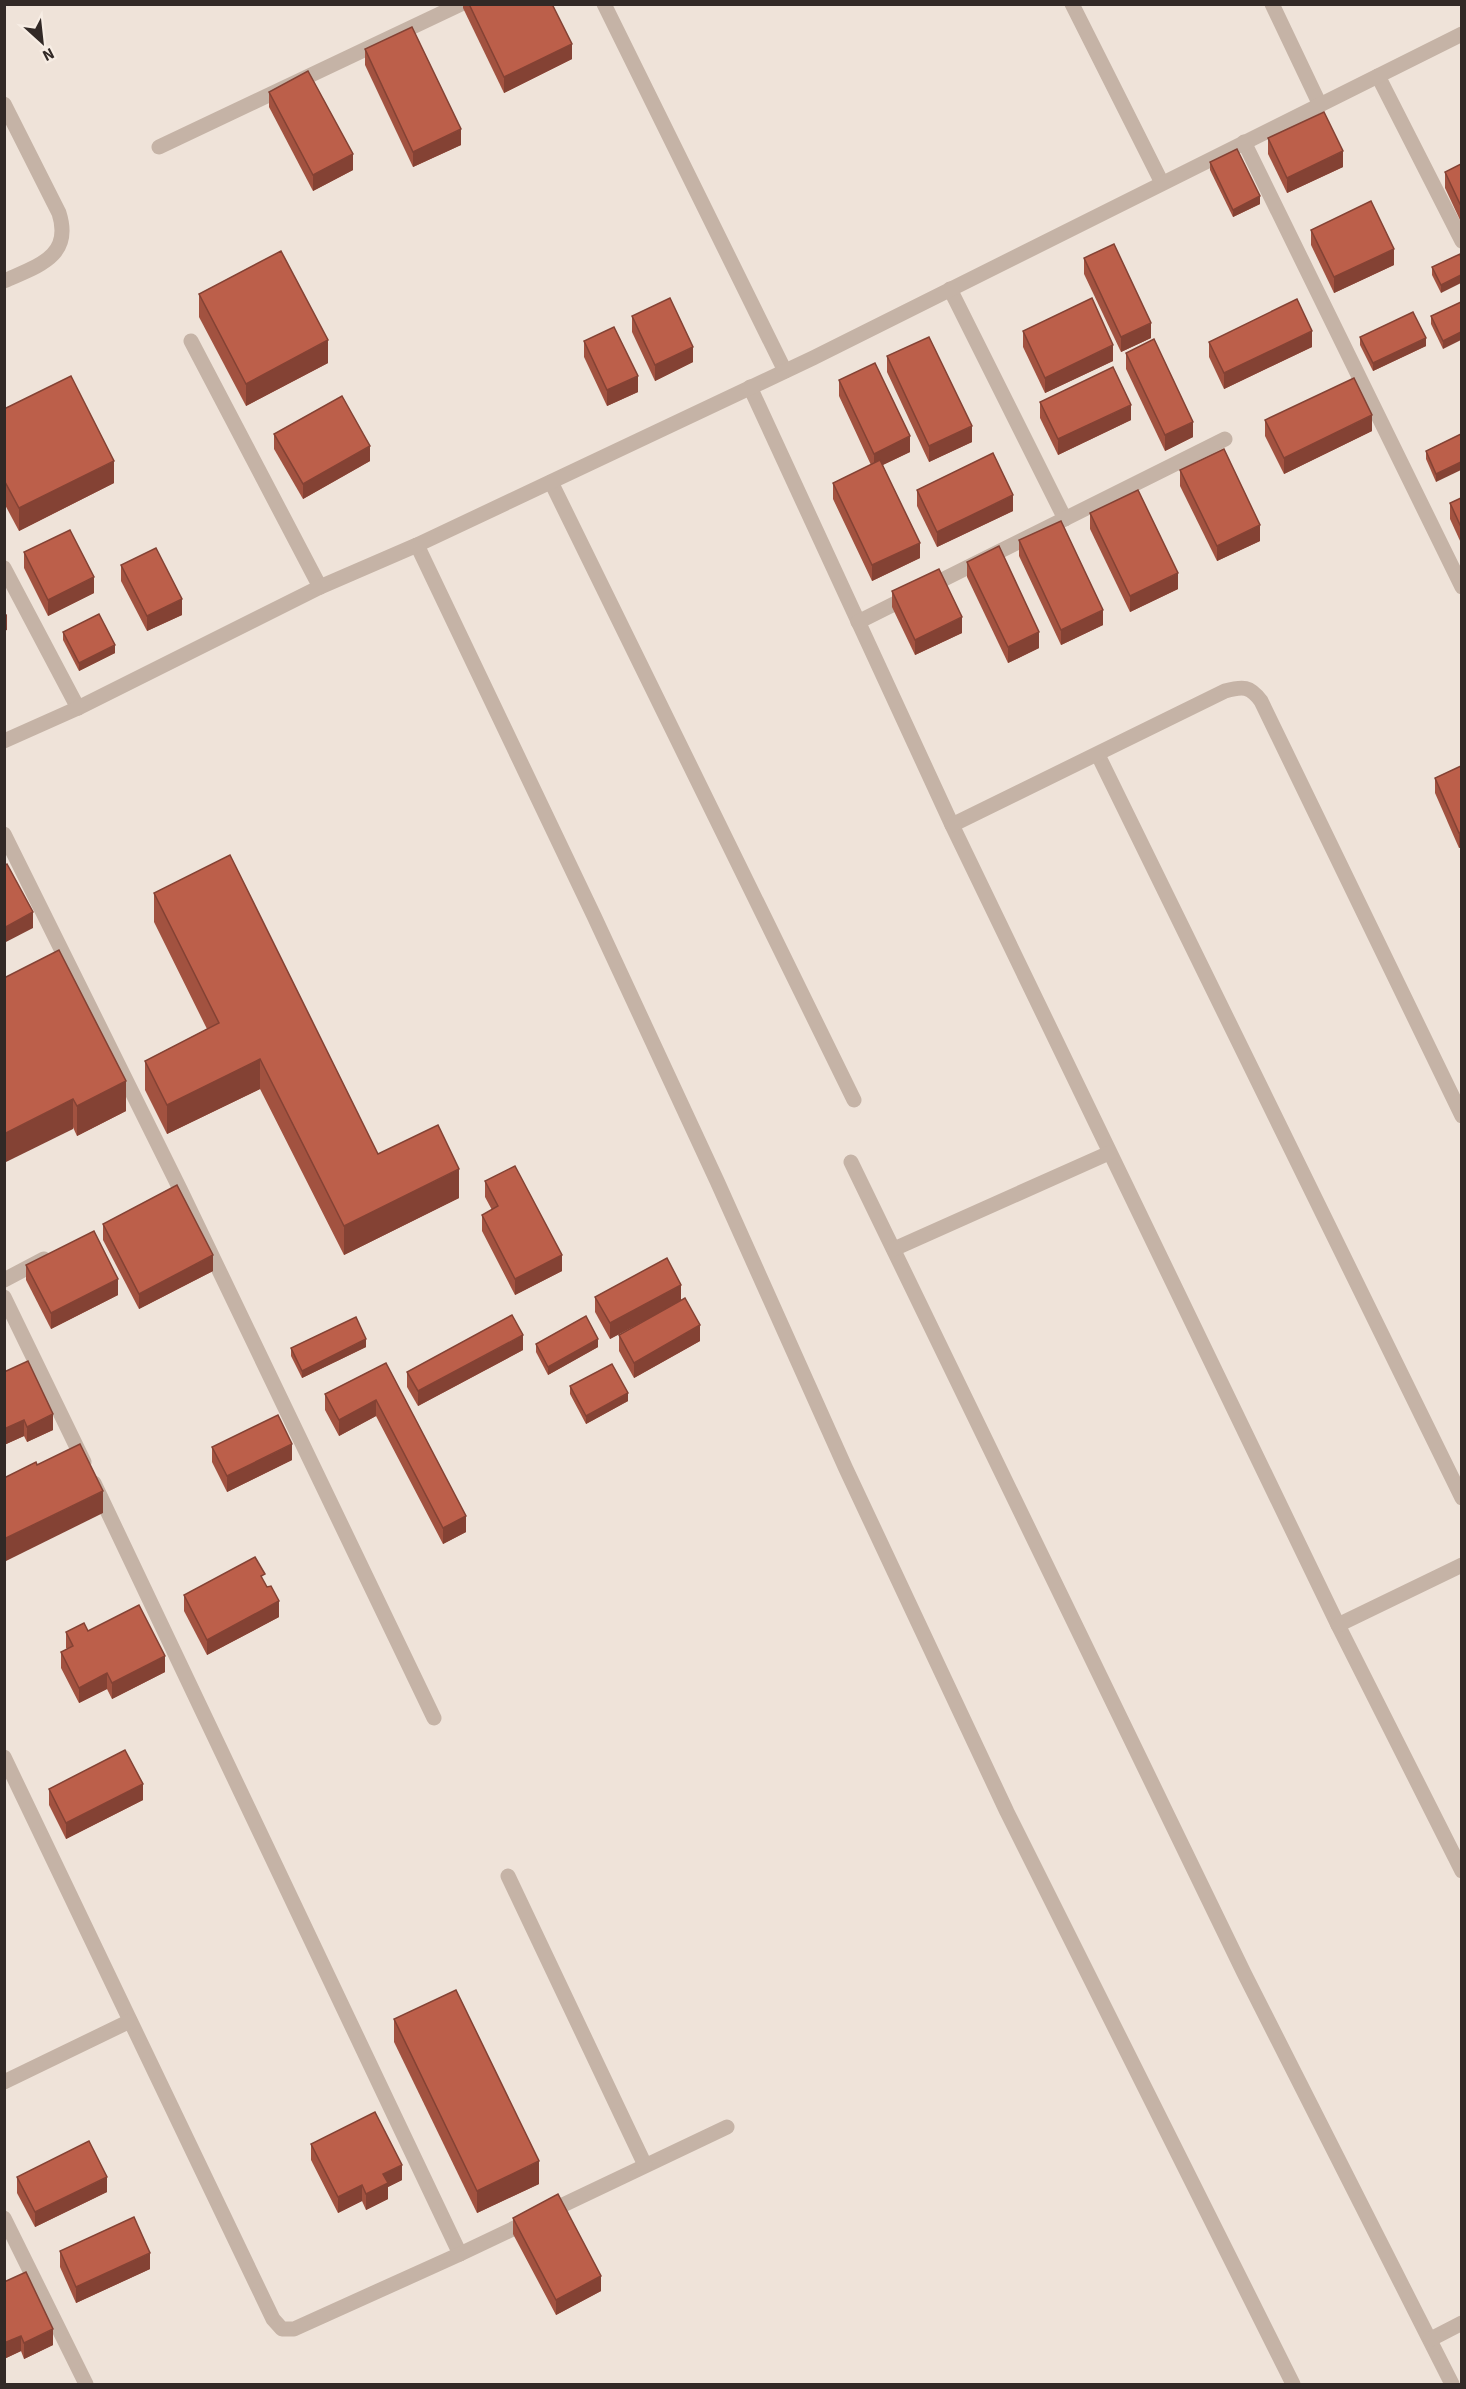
<svg xmlns="http://www.w3.org/2000/svg" width="1466" height="2389" font-family="'Source Sans 3',sans-serif">
  <style>
    .lines { fill: none; stroke-linecap: round; stroke-linejoin: round }
    .minor { stroke: #c5b3a6; stroke-width: 15 }
    .wall { fill: #a25240 }
    .shaded-wall { fill: #844234 }
    .building { fill: #bc5f4a; stroke: #844234; stroke-width: 1.5 }
  </style>
  <rect width="100%" height="100%" fill="#efe3d9"/>
  <g class="lines">
    <g class="minor">
      <polyline points="604,4 785,371"/>
      <polyline points="1072,4 1162,183"/>
      <polyline points="1272,4 1320,105"/>
      <polyline points="1378,76 1462,241"/>
      <path d="M4,104l55,109c14,44 -22,53 -55,68"/>
      <polyline points="1244,142 1462,587"/>
      <polyline points="159,147 461,4"/>
      <polyline points="950,289 1065,519"/>
      <polyline points="191,341 320,587"/>
      <polyline points="750,387 952,825 1338,1625 1462,1871"/>
      <polyline points="551,482 854,1100"/>
      <polyline points="417,545 594,916 717,1181 846,1469 1007,1812 1293,2384"/>
      <polyline points="4,568 78,708"/>
      <polyline points="858,622 1225,439"/>
      <polyline points="4,741 78,708 320,587 417,545 813,358 1462,34"/>
      <polyline points="1098,755 1462,1498"/>
      <path d="M952,825l273,-134c18,-5 25,-5 36,10l201,415"/>
      <polyline points="4,834 180,1189 434,1718"/>
      <polyline points="851,1162 1244,1973 1452,2384"/>
      <polyline points="894,1249 1109,1153"/>
      <polyline points="4,1280 44,1259"/>
      <polyline points="4,1297 84,1462"/>
      <polyline points="94,1483 460,2254"/>
      <polyline points="1338,1625 1462,1565"/>
      <polyline points="4,1757 273,2319 282,2329 294,2329 460,2254 727,2127"/>
      <polyline points="508,1876 645,2165"/>
      <polyline points="4,2082 130,2021"/>
      <polyline points="4,2218 86,2384"/>
      <polyline points="1431,2339 1462,2323"/>
    </g>
  </g>
  <g class="wall">
    <polygon points="463,4 552,4 572,59 504,93 463,8"/>
    <polygon points="365,49 461,145 413,167 365,65"/>
    <polygon points="269,92 353,170 313,191 269,107"/>
    <polygon points="1268,138 1343,167 1287,193 1268,154"/>
    <polygon points="1210,162 1260,204 1233,217 1210,170"/>
    <polygon points="1461,164 1460,220 1445,188 1445,172"/>
    <polygon points="1311,230 1394,265 1334,293 1311,245"/>
    <polygon points="1460,254 1441,293 1432,275 1432,267"/>
    <polygon points="1084,258 1151,338 1121,352 1084,274"/>
    <polygon points="199,294 328,363 246,406 199,317"/>
    <polygon points="1461,302 1443,349 1431,324 1431,316"/>
    <polygon points="632,316 693,362 655,381 632,332"/>
    <polygon points="1023,331 1113,361 1045,393 1023,347"/>
    <polygon points="1360,337 1426,346 1373,371 1360,345"/>
    <polygon points="584,341 638,392 607,406 584,357"/>
    <polygon points="1209,342 1312,347 1224,389 1209,357"/>
    <polygon points="1126,353 1193,437 1165,451 1126,369"/>
    <polygon points="887,356 972,442 929,462 887,372"/>
    <polygon points="839,380 910,452 883,465 920,558 872,581 833,499 833,483 871,465 839,396"/>
    <polygon points="1040,402 1131,420 1058,455 1040,418"/>
    <polygon points="4,409 114,483 19,531 4,503"/>
    <polygon points="1265,420 1372,431 1284,474 1265,436"/>
    <polygon points="274,434 370,461 303,499 274,449"/>
    <polygon points="1461,434 1436,482 1426,459 1426,451"/>
    <polygon points="1180,470 1260,541 1217,561 1180,486"/>
    <polygon points="917,490 1013,511 937,547 917,506"/>
    <polygon points="1461,498 1461,543 1450,519 1450,503"/>
    <polygon points="1090,513 1178,589 1130,612 1090,529"/>
    <polygon points="1019,540 1103,625 1061,645 1019,556"/>
    <polygon points="24,552 94,593 48,616 24,568"/>
    <polygon points="967,562 1039,648 1008,663 967,577"/>
    <polygon points="121,565 182,615 147,631 121,581"/>
    <polygon points="892,591 962,633 915,655 892,607"/>
    <polygon points="63,632 115,653 79,671 63,640"/>
    <polygon points="1461,766 1461,847 1459,848 1435,793 1435,778"/>
    <polygon points="154,893 378,1154 459,1198 344,1255 260,1089 167,1134 145,1090 145,1061 207,1029 154,922"/>
    <polygon points="4,978 126,1111 77,1136"/>
    <polygon points="485,1181 562,1271 515,1295 482,1231 482,1215 492,1210 485,1197"/>
    <polygon points="103,1224 213,1271 139,1309 103,1240"/>
    <polygon points="26,1265 118,1295 51,1329 26,1280"/>
    <polygon points="595,1297 681,1301 610,1339 595,1312"/>
    <polygon points="619,1335 700,1341 634,1378 619,1351"/>
    <polygon points="536,1344 598,1347 548,1375 536,1352"/>
    <polygon points="366,1347 302,1378 291,1356 291,1348"/>
    <polygon points="523,1350 418,1406 407,1387 407,1372"/>
    <polygon points="386,1363 466,1532 443,1544 376,1416 339,1436 325,1410 325,1394"/>
    <polygon points="4,1372 53,1430 27,1442 24,1436 4,1445"/>
    <polygon points="570,1386 628,1401 586,1424 570,1394"/>
    <polygon points="212,1447 292,1460 227,1492 212,1462"/>
    <polygon points="265,1583 279,1617 207,1655 184,1611 184,1595"/>
    <polygon points="66,1632 165,1672 112,1699 107,1689 79,1703 61,1668 61,1652 67,1649 66,1648"/>
    <polygon points="49,1789 143,1800 66,1839 49,1805"/>
    <polygon points="394,2019 539,2184 477,2213 394,2042"/>
    <polygon points="311,2144 402,2180 388,2187 388,2199 366,2210 362,2201 338,2213 311,2160"/>
    <polygon points="17,2177 107,2192 35,2227 17,2193"/>
    <polygon points="513,2218 601,2291 556,2315 513,2234"/>
    <polygon points="60,2251 150,2269 76,2303 60,2267"/>
    <polygon points="4,2282 53,2345 24,2359 21,2351 4,2359"/>
  </g>
  <g class="shaded-wall">
    <polygon points="572,44 572,59 504,93 504,77"/>
    <polygon points="461,129 461,145 413,167 413,152"/>
    <polygon points="1343,151 1343,167 1287,193 1287,178"/>
    <polygon points="353,154 353,170 313,191 313,175"/>
    <polygon points="1260,196 1260,204 1233,217 1233,210"/>
    <polygon points="1461,203 1461,219 1460,220 1460,204"/>
    <polygon points="1394,249 1394,265 1334,293 1334,277"/>
    <polygon points="1461,275 1461,283 1441,293 1441,285"/>
    <polygon points="1151,323 1151,338 1121,352 1121,337"/>
    <polygon points="1312,331 1312,347 1224,389 1224,373"/>
    <polygon points="1461,332 1461,340 1443,349 1443,341"/>
    <polygon points="1426,338 1426,346 1373,371 1373,363"/>
    <polygon points="328,340 328,363 246,406 246,384"/>
    <polygon points="1113,345 1113,361 1045,393 1045,378"/>
    <polygon points="693,347 693,362 655,381 655,365"/>
    <polygon points="638,376 638,392 607,406 607,390"/>
    <polygon points="1131,405 1131,420 1058,455 1058,439"/>
    <polygon points="1372,415 1372,431 1284,474 1284,458"/>
    <polygon points="1193,422 1193,437 1165,451 1165,435"/>
    <polygon points="972,426 972,442 929,462 929,446"/>
    <polygon points="910,436 910,452 874,469 874,454"/>
    <polygon points="370,446 370,461 303,499 303,484"/>
    <polygon points="114,461 114,483 19,531 19,508"/>
    <polygon points="1461,462 1461,470 1436,482 1436,474"/>
    <polygon points="1013,495 1013,511 937,547 937,532"/>
    <polygon points="1260,525 1260,541 1217,561 1217,546"/>
    <polygon points="920,543 920,558 872,581 872,565"/>
    <polygon points="1178,573 1178,589 1130,612 1130,596"/>
    <polygon points="94,577 94,593 48,616 48,600"/>
    <polygon points="182,599 182,615 147,631 147,616"/>
    <polygon points="1103,610 1103,625 1061,645 1061,630"/>
    <polygon points="7,614 7,630 4,631 4,616"/>
    <polygon points="962,617 962,633 915,655 915,640"/>
    <polygon points="1039,632 1039,648 1008,663 1008,647"/>
    <polygon points="115,645 115,653 79,671 79,663"/>
    <polygon points="1461,832 1461,847 1459,848 1459,833"/>
    <polygon points="33,912 33,928 4,943 4,928"/>
    <polygon points="260,1059 260,1089 167,1134 167,1105"/>
    <polygon points="126,1081 126,1111 77,1136 77,1106"/>
    <polygon points="73,1099 73,1129 4,1163 4,1134"/>
    <polygon points="459,1169 459,1198 344,1255 344,1226"/>
    <polygon points="213,1255 213,1271 139,1309 139,1294"/>
    <polygon points="562,1255 562,1271 515,1295 515,1279"/>
    <polygon points="118,1279 118,1295 51,1329 51,1313"/>
    <polygon points="681,1285 681,1301 610,1339 610,1323"/>
    <polygon points="700,1325 700,1341 634,1378 634,1363"/>
    <polygon points="523,1335 523,1350 418,1406 418,1391"/>
    <polygon points="366,1339 366,1347 302,1378 302,1371"/>
    <polygon points="598,1339 598,1347 548,1375 548,1367"/>
    <polygon points="628,1393 628,1401 586,1424 586,1416"/>
    <polygon points="376,1400 376,1416 339,1436 339,1420"/>
    <polygon points="53,1414 53,1430 27,1442 27,1427"/>
    <polygon points="24,1420 24,1436 4,1445 4,1429"/>
    <polygon points="292,1444 292,1460 227,1492 227,1476"/>
    <polygon points="103,1491 103,1513 4,1562 4,1539"/>
    <polygon points="466,1516 466,1532 443,1544 443,1528"/>
    <polygon points="279,1601 279,1617 207,1655 207,1640"/>
    <polygon points="165,1656 165,1672 112,1699 112,1683"/>
    <polygon points="107,1673 107,1689 79,1703 79,1688"/>
    <polygon points="143,1784 143,1800 66,1839 66,1823"/>
    <polygon points="539,2161 539,2184 477,2213 477,2191"/>
    <polygon points="402,2165 402,2180 388,2187 388,2199 366,2210 366,2194 383,2174"/>
    <polygon points="107,2177 107,2192 35,2227 35,2212"/>
    <polygon points="362,2185 362,2201 338,2213 338,2197"/>
    <polygon points="150,2253 150,2269 76,2303 76,2287"/>
    <polygon points="601,2276 601,2291 556,2315 556,2300"/>
    <polygon points="53,2329 53,2345 24,2359 24,2343"/>
    <polygon points="21,2336 21,2351 4,2359 4,2343"/>
  </g>
  <g class="building">
    <polygon points="469,4 552,4 572,44 504,77"/>
    <polygon points="412,27 461,129 413,152 365,49"/>
    <polygon points="308,71 353,154 313,175 269,92"/>
    <polygon points="1324,112 1343,151 1287,178 1268,138"/>
    <polygon points="1237,149 1260,196 1233,210 1210,162"/>
    <polygon points="1461,164 1461,203 1460,204 1445,172"/>
    <polygon points="1371,201 1394,249 1334,277 1311,230"/>
    <polygon points="1114,244 1151,323 1121,337 1084,258"/>
    <polygon points="281,251 328,340 246,384 199,294"/>
    <polygon points="1460,254 1461,258 1461,275 1441,285 1432,267"/>
    <polygon points="670,298 693,347 655,365 632,316"/>
    <polygon points="1092,298 1113,345 1045,378 1023,331"/>
    <polygon points="1297,299 1312,331 1224,373 1209,342"/>
    <polygon points="1461,302 1461,332 1443,341 1431,316"/>
    <polygon points="1413,312 1426,338 1373,363 1360,337"/>
    <polygon points="614,327 638,376 607,390 584,341"/>
    <polygon points="929,337 972,426 929,446 887,356"/>
    <polygon points="1154,339 1193,422 1165,435 1126,353"/>
    <polygon points="875,363 910,436 874,454 839,380"/>
    <polygon points="1113,367 1131,405 1058,439 1040,402"/>
    <polygon points="71,376 114,461 19,508 4,480 4,409"/>
    <polygon points="1354,378 1372,415 1284,458 1265,420"/>
    <polygon points="342,396 370,446 303,484 274,434"/>
    <polygon points="1461,434 1461,462 1436,474 1426,451"/>
    <polygon points="1224,449 1260,525 1217,546 1180,470"/>
    <polygon points="993,453 1013,495 937,532 917,490"/>
    <polygon points="880,460 920,543 872,565 833,483"/>
    <polygon points="1138,490 1178,573 1130,596 1090,513"/>
    <polygon points="1461,498 1461,527 1450,503"/>
    <polygon points="1061,521 1103,610 1061,630 1019,540"/>
    <polygon points="70,530 94,577 48,600 24,552"/>
    <polygon points="999,546 1039,632 1008,647 967,562"/>
    <polygon points="156,548 182,599 147,616 121,565"/>
    <polygon points="939,569 962,617 915,640 892,591"/>
    <polygon points="99,614 115,645 79,663 63,632"/>
    <polygon points="1461,766 1461,832 1459,833 1435,778"/>
    <polygon points="230,855 378,1154 438,1125 459,1169 344,1226 260,1059 167,1105 145,1061 219,1023 154,893"/>
    <polygon points="7,864 33,912 4,928 4,866"/>
    <polygon points="59,950 126,1081 77,1106 73,1099 4,1134 4,978"/>
    <polygon points="515,1166 562,1255 515,1279 482,1215 498,1206 485,1181"/>
    <polygon points="177,1185 213,1255 139,1294 103,1224"/>
    <polygon points="94,1231 118,1279 51,1313 26,1265"/>
    <polygon points="667,1258 681,1285 610,1323 595,1297"/>
    <polygon points="685,1298 700,1325 634,1363 619,1335"/>
    <polygon points="512,1315 523,1335 418,1391 407,1372"/>
    <polygon points="586,1316 598,1339 548,1367 536,1344"/>
    <polygon points="356,1317 366,1339 302,1371 291,1348"/>
    <polygon points="28,1361 53,1414 27,1427 24,1420 4,1429 4,1372"/>
    <polygon points="386,1363 466,1516 443,1528 376,1400 339,1420 325,1394"/>
    <polygon points="612,1364 628,1393 586,1416 570,1386"/>
    <polygon points="278,1415 292,1444 227,1476 212,1447"/>
    <polygon points="80,1444 103,1491 4,1539 4,1478 36,1462 37,1465"/>
    <polygon points="255,1557 265,1574 261,1576 267,1587 271,1586 279,1601 207,1640 184,1595"/>
    <polygon points="139,1605 165,1656 112,1683 107,1673 79,1688 61,1652 73,1646 66,1632 84,1623 88,1631"/>
    <polygon points="125,1750 143,1784 66,1823 49,1789"/>
    <polygon points="456,1990 539,2161 477,2191 394,2019"/>
    <polygon points="375,2112 402,2165 383,2174 388,2183 366,2194 362,2185 338,2197 311,2144"/>
    <polygon points="89,2141 107,2177 35,2212 17,2177"/>
    <polygon points="558,2194 601,2276 556,2300 513,2218"/>
    <polygon points="134,2217 150,2253 76,2287 60,2251"/>
    <polygon points="26,2272 53,2329 24,2343 21,2336 4,2343 4,2282"/>
  </g>
  <rect width="1466" height="2389" fill="none" stroke="#322926" stroke-width="12"/>
  <g transform="translate(42 42) rotate(153)" stroke="#f7ede4" stroke-width="4.5" paint-order="stroke">
  <path d="M0-4.5L10 22L0 15L-10 22Z" fill="#322926"/>
  <text y="-9" font-size="16" font-weight="bold" text-anchor="middle" fill="#322926">N</text>
  </g>
</svg>
